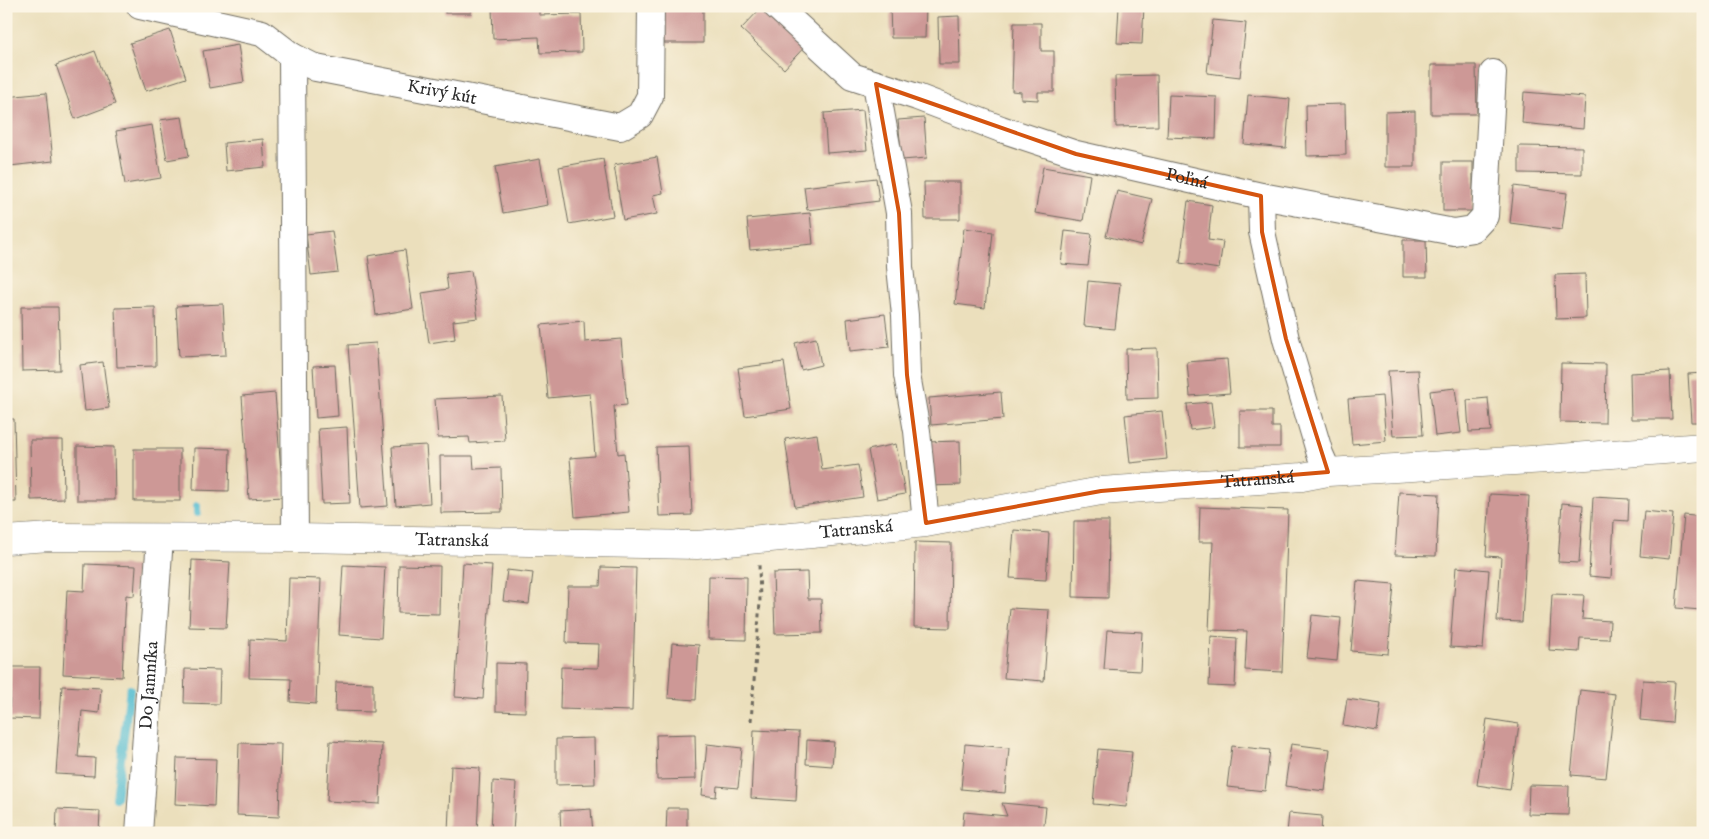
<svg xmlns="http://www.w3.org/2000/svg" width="1709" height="839" font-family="'IM FELL English',serif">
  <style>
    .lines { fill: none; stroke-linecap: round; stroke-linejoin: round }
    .stream { stroke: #55bdd2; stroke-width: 8 }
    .building { fill: #cd9896 }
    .street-casing { stroke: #6e6a5e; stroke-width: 28 }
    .secondary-casing { stroke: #6e6a5e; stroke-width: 29 }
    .path { stroke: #6e6a5e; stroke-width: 3; stroke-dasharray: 4 4; stroke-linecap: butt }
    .street { stroke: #fff; stroke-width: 26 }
    .secondary { stroke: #fff; stroke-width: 28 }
    .marked { fill: none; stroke: #d5540f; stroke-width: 4; stroke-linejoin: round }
    .labels { text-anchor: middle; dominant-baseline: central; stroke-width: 4; stroke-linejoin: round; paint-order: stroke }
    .street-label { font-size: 18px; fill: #2b2b2b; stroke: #fcf5e5 }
  </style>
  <rect width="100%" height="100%" fill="#fcf5e5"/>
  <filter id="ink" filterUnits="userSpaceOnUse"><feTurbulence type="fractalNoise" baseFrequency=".02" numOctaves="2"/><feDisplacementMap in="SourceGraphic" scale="10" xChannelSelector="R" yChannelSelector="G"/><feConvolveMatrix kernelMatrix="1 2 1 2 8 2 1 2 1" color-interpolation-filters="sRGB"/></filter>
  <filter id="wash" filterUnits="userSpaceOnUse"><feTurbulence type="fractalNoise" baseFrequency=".0096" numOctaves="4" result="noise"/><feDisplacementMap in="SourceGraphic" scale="20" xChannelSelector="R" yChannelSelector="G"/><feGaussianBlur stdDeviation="1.12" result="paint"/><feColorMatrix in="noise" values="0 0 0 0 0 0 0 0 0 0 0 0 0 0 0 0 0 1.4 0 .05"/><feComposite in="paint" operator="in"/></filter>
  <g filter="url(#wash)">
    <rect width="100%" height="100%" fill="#ebdfbc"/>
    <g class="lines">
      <g class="stream">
        <polyline points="197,506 197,513"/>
        <polyline points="116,798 130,689"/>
      </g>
    </g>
    <g id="blocks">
      <g class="building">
        <rect x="445" y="6" width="26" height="7"/>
        <polygon points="492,6 539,6 539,15 581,14 582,52 540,53 539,37 493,39"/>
        <polygon points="663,6 703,6 703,43 664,43"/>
        <polygon points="763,6 768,6 808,43 784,69 741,29"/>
        <polygon points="890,6 926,6 925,38 891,38"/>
        <polygon points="1119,6 1144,6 1142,44 1117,43"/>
        <polygon points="1701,6 1703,6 1703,37 1700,37"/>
        <polygon points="959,16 960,64 939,64 938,17"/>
        <polygon points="1213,20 1246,23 1240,77 1207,73"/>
        <polygon points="1014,23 1041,23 1041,51 1054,51 1054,92 1038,92 1038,100 1021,99 1021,92 1012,91"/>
        <polygon points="170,30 186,78 146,91 130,43"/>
        <polygon points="238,45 244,82 210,88 203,51"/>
        <polygon points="95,51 115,104 75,119 56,65"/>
        <polygon points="1431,65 1476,65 1477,114 1431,114"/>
        <polygon points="1157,75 1158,126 1116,127 1115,76"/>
        <polygon points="1524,92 1585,97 1583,129 1522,123"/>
        <polygon points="46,93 53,161 10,166 6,136 6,97"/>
        <polygon points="1169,95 1217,97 1216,139 1167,137"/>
        <polygon points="1248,95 1290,99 1286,148 1244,144"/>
        <polygon points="1345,104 1346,155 1307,156 1306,105"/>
        <polygon points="863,110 867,150 827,153 824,113"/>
        <polygon points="1415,111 1415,167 1385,167 1385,112"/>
        <polygon points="182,117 189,156 167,160 160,120"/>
        <polygon points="924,118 927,158 902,160 898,120"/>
        <polygon points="152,125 161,178 125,184 116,131"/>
        <polygon points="263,139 265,167 226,171 224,143"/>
        <polygon points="1519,146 1582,147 1582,174 1519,173"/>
        <polygon points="657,157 663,193 653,195 657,214 623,220 614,165"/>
        <polygon points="540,159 548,205 503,213 495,167"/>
        <polygon points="603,159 613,216 569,224 559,167"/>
        <rect x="1443" y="162" width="30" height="49"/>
        <polygon points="1043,167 1090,175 1083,221 1035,213"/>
        <polygon points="876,178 879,201 807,210 804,187"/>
        <polygon points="924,182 960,182 960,219 925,219"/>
        <polygon points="1514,186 1567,193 1562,230 1510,223"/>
        <polygon points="1117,191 1152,199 1141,245 1106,236"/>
        <polygon points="1188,201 1212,205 1208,240 1223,242 1219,269 1180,263"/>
        <polygon points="810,213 813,244 750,250 747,219"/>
        <polygon points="964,228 993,232 985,308 955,304"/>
        <polygon points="332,231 338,272 311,275 306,234"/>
        <polygon points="1065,231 1092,234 1088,266 1061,264"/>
        <polygon points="1403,240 1426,240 1427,277 1403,277"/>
        <polygon points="405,250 413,309 376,315 368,256"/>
        <polygon points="471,271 478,318 453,321 455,339 429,343 422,293 448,289 446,274"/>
        <polygon points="1585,274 1586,318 1556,319 1555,275"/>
        <polygon points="1088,281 1120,284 1115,329 1084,326"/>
        <polygon points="223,304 226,355 179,357 176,306"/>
        <polygon points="21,307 58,307 60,370 22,371"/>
        <polygon points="155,307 156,366 117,367 115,308"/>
        <polygon points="885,314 889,347 850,351 847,319"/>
        <polygon points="584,321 585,342 621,339 627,405 614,406 618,454 624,453 629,512 575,517 570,458 595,456 590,394 548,398 541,325"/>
        <polygon points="816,338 821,365 801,370 795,343"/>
        <polygon points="376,343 388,506 360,508 348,345"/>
        <polygon points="1157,348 1158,398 1127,399 1126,349"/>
        <polygon points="1227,359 1230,393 1190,396 1187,362"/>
        <polygon points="103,362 109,408 85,411 80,365"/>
        <polygon points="784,362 791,409 745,416 738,368"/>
        <polygon points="1561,363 1606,364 1605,423 1560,422"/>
        <polygon points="335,365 338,416 316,418 313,366"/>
        <polygon points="1418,370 1423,435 1393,436 1388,371"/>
        <polygon points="1670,371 1672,419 1631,419 1630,373"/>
        <polygon points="1703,373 1703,422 1691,422 1688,374"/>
        <polygon points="1455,388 1461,433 1435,436 1430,391"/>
        <polygon points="1001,392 1003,419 931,425 929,398"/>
        <polygon points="275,393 283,497 249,499 242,396"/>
        <polygon points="502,396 505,441 470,443 469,437 438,438 435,399"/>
        <polygon points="1382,396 1386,441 1352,444 1348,399"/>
        <polygon points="1488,398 1491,431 1469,432 1467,400"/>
        <polygon points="1211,402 1214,427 1190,430 1187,404"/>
        <polygon points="1162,411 1167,459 1130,463 1125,415"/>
        <polygon points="1240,411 1272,411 1272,427 1280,427 1280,447 1240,447"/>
        <polygon points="6,419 14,419 16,502 6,502"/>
        <polygon points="347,427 350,503 322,504 318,429"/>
        <polygon points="817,434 822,470 858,465 863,497 795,507 785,439"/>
        <polygon points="30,440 63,440 64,499 31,500"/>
        <polygon points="960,441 961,485 927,486 925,442"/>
        <polygon points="896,444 905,494 877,499 868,450"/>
        <polygon points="426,445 430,503 396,506 392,447"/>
        <polygon points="77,446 114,447 115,500 77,500"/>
        <polygon points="689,446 692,515 659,516 656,447"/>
        <polygon points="194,448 230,449 229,491 193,490"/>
        <rect x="134" y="449" width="46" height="52"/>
        <polygon points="440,456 473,456 474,469 501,468 502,512 441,513"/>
        <polygon points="1399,492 1439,494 1436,556 1395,555"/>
        <polygon points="1490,494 1529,496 1522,622 1497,621 1501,557 1486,556"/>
        <polygon points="1593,497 1629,499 1628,521 1614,520 1611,578 1589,576"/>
        <polygon points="1562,503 1583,505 1579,563 1558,562"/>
        <polygon points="1200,507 1288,510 1282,672 1245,670 1247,631 1209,630 1213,542 1199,542"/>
        <polygon points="1644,511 1673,514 1669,559 1640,556"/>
        <polygon points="1684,515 1703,517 1701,610 1676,608"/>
        <polygon points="1074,521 1109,521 1108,598 1073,597"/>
        <polygon points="1014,530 1049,533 1046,580 1010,578"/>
        <polygon points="915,542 951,543 950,628 914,627"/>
        <polygon points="192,560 230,562 226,628 189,627"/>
        <polygon points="463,563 492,565 483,699 455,697"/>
        <polygon points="85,564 136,566 134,596 126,595 122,677 63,674 67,590 84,591"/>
        <polygon points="343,565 385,567 381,638 339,635"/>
        <polygon points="399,565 440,566 439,614 398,613"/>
        <polygon points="601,567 636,568 632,711 560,709 561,667 598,668 599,644 566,643 568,586 600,586"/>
        <polygon points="1456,567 1489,570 1483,649 1450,647"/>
        <polygon points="507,570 533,573 529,604 503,601"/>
        <polygon points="807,572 808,599 821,599 822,633 775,634 773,573"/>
        <polygon points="709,576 747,577 746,640 708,639"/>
        <polygon points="289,578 321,579 316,704 290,702 291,679 249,678 250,639 287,641"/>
        <polygon points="1357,581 1394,584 1388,654 1351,651"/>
        <polygon points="1552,594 1584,595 1582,619 1610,621 1609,639 1580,638 1579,652 1549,650"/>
        <polygon points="1010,608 1049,610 1044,681 1004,678"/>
        <polygon points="1312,615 1341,618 1337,661 1307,658"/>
        <polygon points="1107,630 1142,632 1140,671 1104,669"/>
        <polygon points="1211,636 1237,638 1235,687 1209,686"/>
        <polygon points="672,643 699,645 696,700 668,698"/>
        <polygon points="496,663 526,664 525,712 496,711"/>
        <polygon points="11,667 40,667 39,719 9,718"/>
        <polygon points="185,669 220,670 219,704 184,703"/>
        <polygon points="1643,680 1675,682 1672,723 1640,720"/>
        <polygon points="336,682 373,683 373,712 335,711"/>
        <polygon points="62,686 101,688 99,713 82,711 78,757 95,758 94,776 56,774"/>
        <polygon points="1580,690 1615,694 1606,778 1571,775"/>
        <polygon points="1347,699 1381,704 1377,731 1343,725"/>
        <polygon points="1487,719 1519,724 1510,790 1477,785"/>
        <polygon points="754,730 799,732 796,801 751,798"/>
        <polygon points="695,734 696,779 657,780 656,735"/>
        <polygon points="594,738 595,784 556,785 556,739"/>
        <polygon points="807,740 834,742 832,766 806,764"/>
        <polygon points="330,741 382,744 380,804 327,801"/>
        <polygon points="239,743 281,744 279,817 237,815"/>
        <polygon points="707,744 742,748 738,788 717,786 716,797 702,795"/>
        <polygon points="965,744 1009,748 1005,793 961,789"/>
        <polygon points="1291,744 1330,749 1325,791 1285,786"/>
        <polygon points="1232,746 1270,750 1265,791 1227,787"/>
        <polygon points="1098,749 1132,752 1126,807 1093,804"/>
        <polygon points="177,758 216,759 214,806 175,804"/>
        <polygon points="451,766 480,768 477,833 448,831"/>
        <polygon points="493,781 516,783 513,833 491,833"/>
        <polygon points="1529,785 1569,786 1568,815 1528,814"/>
        <polygon points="1002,803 1046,807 1043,833 962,833 964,812 1007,816"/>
        <polygon points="667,808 687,808 687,833 666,833"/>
        <polygon points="57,809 100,811 99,833 56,833"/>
        <polygon points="591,809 593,833 561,833 560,811"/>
        <polygon points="1289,813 1322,816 1321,833 1287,833"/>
      </g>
    </g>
  </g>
  <g filter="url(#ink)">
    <use href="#blocks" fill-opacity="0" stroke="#6e6a5e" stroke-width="1"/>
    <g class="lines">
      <g class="street-casing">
        <g id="street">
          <path id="s1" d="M140,6l122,27 30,23 24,12 304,59 20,-12 10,-19 1,-90"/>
          <path id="s2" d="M776,6l76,70 65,21 84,32 75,25 185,42 193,36 19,-3 12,-13 8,-143"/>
          <polyline points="292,56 295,538"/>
          <polyline points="876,84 899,213 900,267 905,315 907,375 917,431 926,523"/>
          <polyline points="1261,196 1262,232 1286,339 1320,454 1328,472"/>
          <path id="s3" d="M139,833l21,-295"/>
        </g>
      </g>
      <g class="secondary-casing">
        <g id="secondary">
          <path id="s4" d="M6,540l44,-3 245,1 402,7 229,-22 175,-32 201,-14 26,-5 219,-13 156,-12"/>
        </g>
      </g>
      <polyline class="path" points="751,721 760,602 759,564"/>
      <use href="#street" class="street"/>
      <use href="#secondary" class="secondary"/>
    </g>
  </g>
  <path class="marked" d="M876,84l200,70 185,42 1,36 24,107 42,133 -227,19 -175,32 -19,-148 -8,-162z"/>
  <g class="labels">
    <g class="street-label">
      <text stroke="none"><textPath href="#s1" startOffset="318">Krivý kút</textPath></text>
      <text stroke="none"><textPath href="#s2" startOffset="454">Poľná</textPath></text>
      <text stroke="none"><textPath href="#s4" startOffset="1256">Tatranská</textPath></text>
      <text stroke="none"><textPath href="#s4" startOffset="851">Tatranská</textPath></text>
      <text stroke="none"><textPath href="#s4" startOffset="446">Tatranská</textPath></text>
      <text stroke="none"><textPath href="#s3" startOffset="148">Do Jamníka</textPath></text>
    </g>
  </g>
  <rect width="1709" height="839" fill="none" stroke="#fcf5e5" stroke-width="25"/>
</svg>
